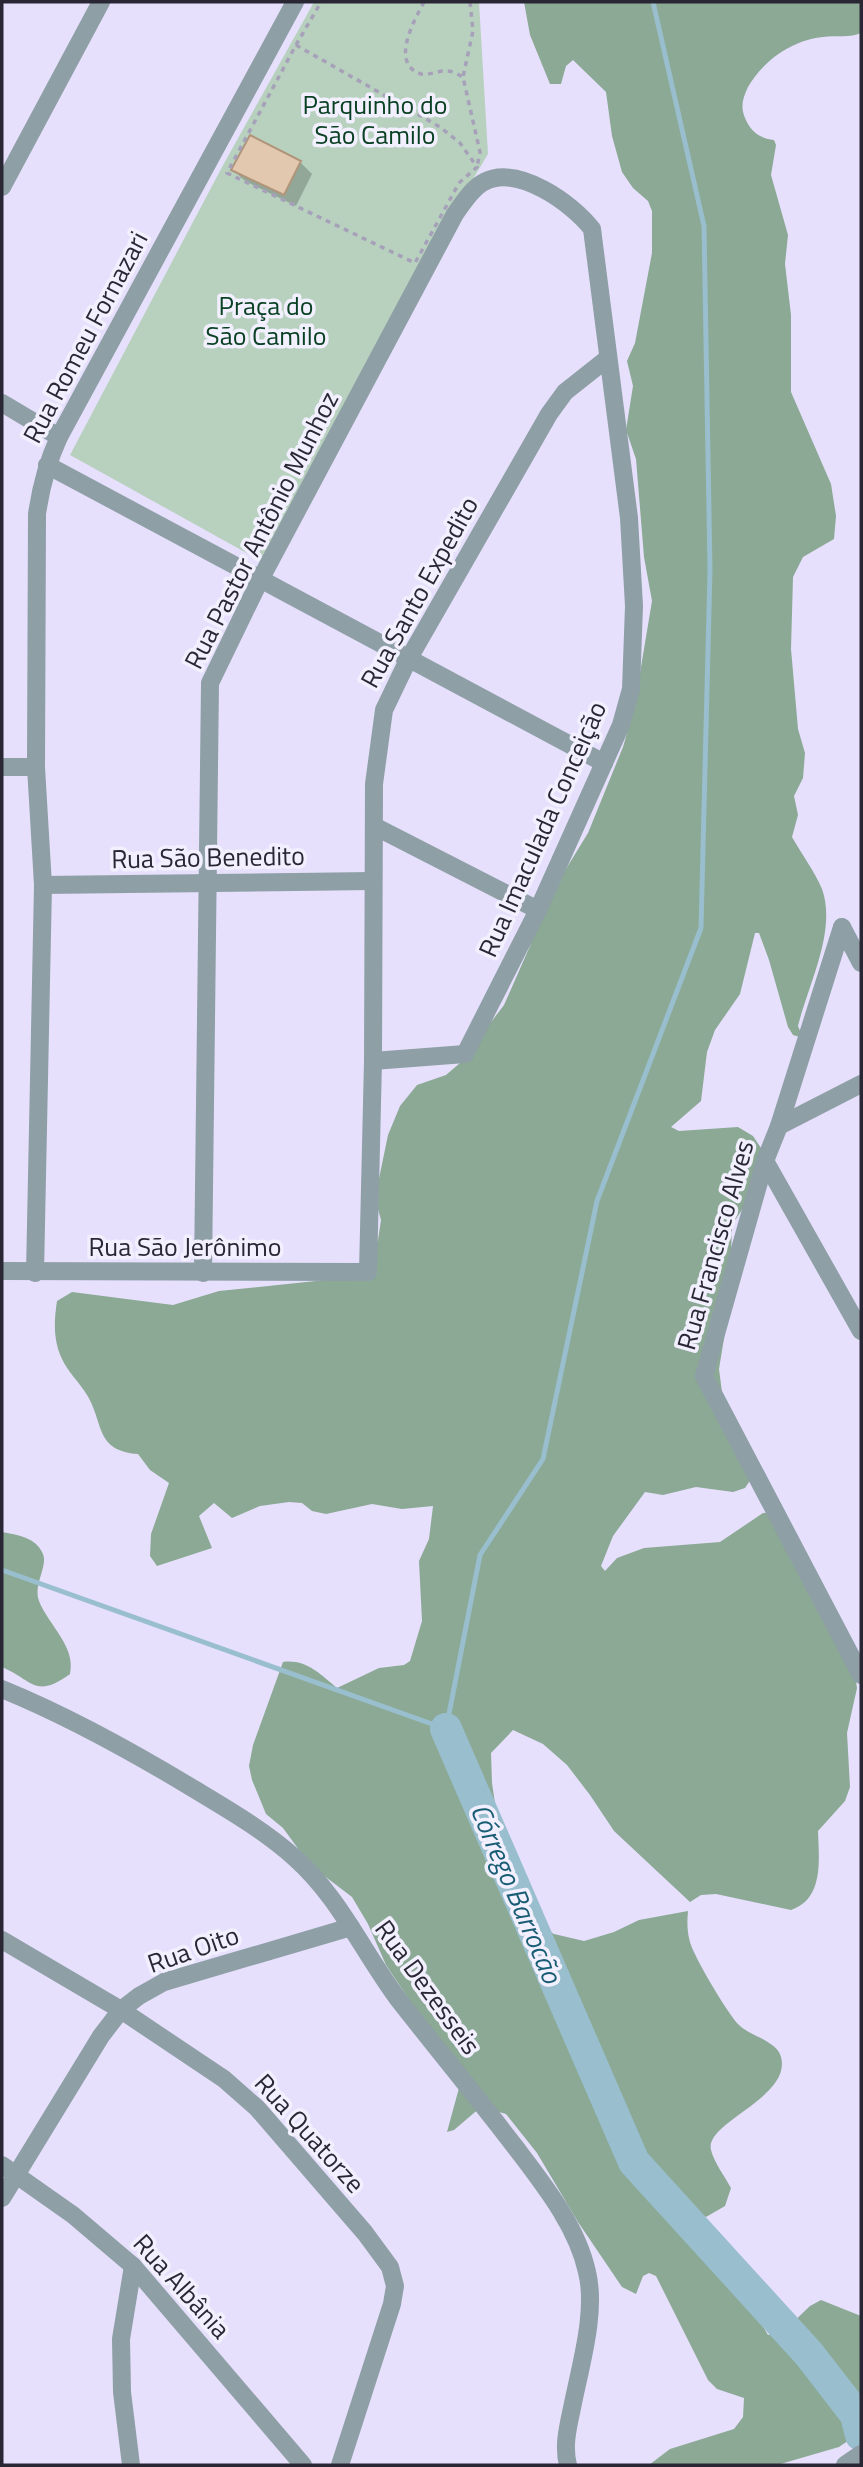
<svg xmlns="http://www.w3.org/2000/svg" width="863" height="2467" font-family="'Titillium Web',sans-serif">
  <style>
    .green { fill: #b8d1bf }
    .forest { fill: #8ba994 }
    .shadow { fill: #0003 }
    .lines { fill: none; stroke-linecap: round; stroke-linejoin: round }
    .stream { stroke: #99bece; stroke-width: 5 }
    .river { stroke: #99bece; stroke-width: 32 }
    .building { fill: #e2c8ae; stroke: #b0957b; stroke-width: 2 }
    .path { stroke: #a6a1b9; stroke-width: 3.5; stroke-dasharray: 5 5; stroke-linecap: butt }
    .minor { stroke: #8e9fa6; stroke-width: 18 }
    .tertiary { stroke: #8e9fa6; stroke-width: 18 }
    .labels { text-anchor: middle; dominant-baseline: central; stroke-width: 7; stroke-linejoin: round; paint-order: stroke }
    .park-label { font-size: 26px; fill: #0a4123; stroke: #f2effe }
    .street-label { font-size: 26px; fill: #2a2735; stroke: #f2effe }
    .water-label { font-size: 28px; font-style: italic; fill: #185d74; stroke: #f2effe }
  </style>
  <rect width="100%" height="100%" fill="#e6e0fd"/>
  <polygon class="green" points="314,2 479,2 488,154 423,263 261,561 70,455 222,167"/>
  <g class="forest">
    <path d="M524,2h337v31c-11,5 -25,2 -38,4 -31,3 -60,24 -75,50 -5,11 -8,19 -3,31 6,14 14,20 29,22l2,5 -5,30 17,60 -3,29 6,51v77l40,92 5,32 -2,23 -31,18 -10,20 -2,72 7,80 7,24 -2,25 -9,18 4,19 -6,22c10,18 22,33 30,52 15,42 -14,96 -24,137l5,12 -10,-3 -5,-8 -19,-67 -10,-27h-4l-15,61 -25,36 -8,22 -6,49 -30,26 8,4 59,-4 15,9 8,12 1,16 -6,24 -24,37 -3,83 -10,61 4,31 28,79 -6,9 -12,4 -37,-5 -33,8 -18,-3 -32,44 -12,30 4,5 12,-13 27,-10 76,-6 43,-29 18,-1 68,123 8,53 -10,45 3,54 -5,14 -27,30c1,29 6,68 -27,79l-75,-16 -15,1 -11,7 -76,-71 -24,-36 -23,-30 -24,-21 -30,-14 -22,23 1,30 5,34 2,60 9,29 46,28 30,7 30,-9 25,-12 49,-9c-1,11 -1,20 2,31 4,15 38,72 49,83 11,11 38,16 42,32 11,41 -77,65 -70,93 3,12 14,27 20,38l-6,18 -19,11 -35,-23 -6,1 57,62 46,78 18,-6 24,-23 11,-6 40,16v116l-22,15 -62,18h-128l21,-16 64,-20 9,-12 1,-19 -27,-9 -9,-9 -52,-104 -7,-3 -6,3 -7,18 -14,-7 -44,-65 -41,-69 -31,-39 -25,-7 -27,23 -7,2 12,-44 -9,-27 -64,-96 -18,-41 -16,-27 -42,-32 -27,-37 -17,-14 -14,-34 -3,-14 4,-21 30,-83c23,-3 37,12 54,26l42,-20 25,-3 6,-4 12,-40 -3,-60 10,-22 4,-33 -31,3 -30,-5 -46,10 -14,-3 -10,-8 -13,-1 -29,4 -28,12 -18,-15 -15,13 13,32 -55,18 -7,-10 1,-22 18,-51 -19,-13 -12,-16c-43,-3 -34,-31 -51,-59 -8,-13 -19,-23 -25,-36 -9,-18 -8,-39 -5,-58l15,-9 101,13 46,-14 116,-12 33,-17 10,-22 3,-20 -6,-22 13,-63 12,-29 17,-21 29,-10 14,-12 44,-58 26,-59 9,-33 49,-80 35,-86 11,-38 18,-108 -8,-44 -8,-98 -10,-29 7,-44 -6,-25 8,-18 17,-90v-42l-4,-10 -15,-13 -11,-16 -10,-36 -6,-44 -33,-32 -7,6 -5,18h-11l-20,-49z"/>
    <path d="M2,1532c15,3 34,5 41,22 5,13 -10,30 -4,47 10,25 37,45 31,73 -35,25 -36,7 -68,-7z"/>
  </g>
  <polygon class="shadow" points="300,162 312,174 296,206 245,181 233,170"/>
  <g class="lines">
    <polyline class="stream" points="2,1570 446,1729 480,1555 543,1459 597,1201 701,928 710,570 704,226 653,2"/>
    <polyline class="river" points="446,1729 634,2162 809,2354 856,2415 861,2435"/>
  </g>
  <polygon class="building" points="250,135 301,161 284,195 231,170"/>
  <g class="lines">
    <g class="path">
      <path d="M424,2c-9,17 -35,62 -3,72 8,2 18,-4 27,-3 5,0 11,4 15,6"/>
      <polyline points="470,2 473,31 463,77 480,152 477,167"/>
      <polygon points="296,45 440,127 460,143 477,167 459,183 415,263 227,173"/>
      <polyline points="296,45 321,2"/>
    </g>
    <g class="minor">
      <polyline points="2,187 101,2"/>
      <polyline points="2,403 59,437"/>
      <polyline points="47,465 604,763"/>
      <polyline points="2,767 36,767"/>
      <polyline points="374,826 538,910"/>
      <polyline points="43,885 373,881"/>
      <polyline points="842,927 779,1126 765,1161 704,1376 861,1675"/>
      <polyline points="842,927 861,963"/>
      <polyline points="779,1126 861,1084"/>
      <polyline points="765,1161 861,1331"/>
      <polyline points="2,1271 368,1272 373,1061 374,784 384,710 408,660 549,414 565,392 608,358"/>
      <path d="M35,1273l8,-388 -7,-118 1,-253c4,-28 10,-51 22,-77l236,-435"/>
      <path d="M203,1273l7,-590 50,-103 195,-366c8,-11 17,-26 29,-32 34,-18 89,22 108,47l37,289 5,88 -3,83 -10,36 -83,185 -73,144 -92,7"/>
      <path d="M2,1689c66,27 131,63 192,100 35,21 71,42 101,69 44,39 68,94 103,141 39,50 80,99 118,149 28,37 61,78 71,124 10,40 -7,95 -15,136 -4,19 -9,38 -4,57"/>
      <polyline points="2,1940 121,2010 224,2079 257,2108 365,2233 390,2267 395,2286 392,2304 340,2465"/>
      <polyline points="2,2198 101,2036 121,2010 139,1996 164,1982 351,1927"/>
      <polyline points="131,2465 122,2392 121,2339 133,2266"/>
    </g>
    <g class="tertiary">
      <polyline points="2,2165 73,2215 133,2266 303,2465"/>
      <polyline points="845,2465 861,2454"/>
    </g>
  </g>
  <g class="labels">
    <g class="park-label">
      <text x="375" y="104">Parquinho do<tspan x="375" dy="30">São Camilo</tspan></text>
      <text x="266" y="305">Praça do<tspan x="266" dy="30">São Camilo</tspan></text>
    </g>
    <g class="street-label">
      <text transform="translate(85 337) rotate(-62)">Rua Romeu Fornazari</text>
      <text transform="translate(261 530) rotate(-63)">Rua Pastor Antônio Munhoz</text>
      <text transform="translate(419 592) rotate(-61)">Rua Santo Expedito</text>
      <text transform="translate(542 829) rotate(-66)">Rua Imaculada Conceição</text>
      <text transform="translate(208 857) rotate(-1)">Rua São Benedito</text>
      <text transform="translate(715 1245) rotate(-74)">Rua Francisco Alves</text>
      <text x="185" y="1246">Rua São Jerônimo</text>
      <text transform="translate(193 1949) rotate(-19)">Rua Oito</text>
      <text transform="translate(428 1987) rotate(54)">Rua Dezesseis</text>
      <text transform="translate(310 2133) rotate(48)">Rua Quatorze</text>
      <text transform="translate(182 2286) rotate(48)">Rua Albânia</text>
    </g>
    <g class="water-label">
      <text transform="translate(517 1893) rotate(67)">Córrego Barrocão</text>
    </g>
  </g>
  <rect width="863" height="2467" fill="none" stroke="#2a2735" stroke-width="7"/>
</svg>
